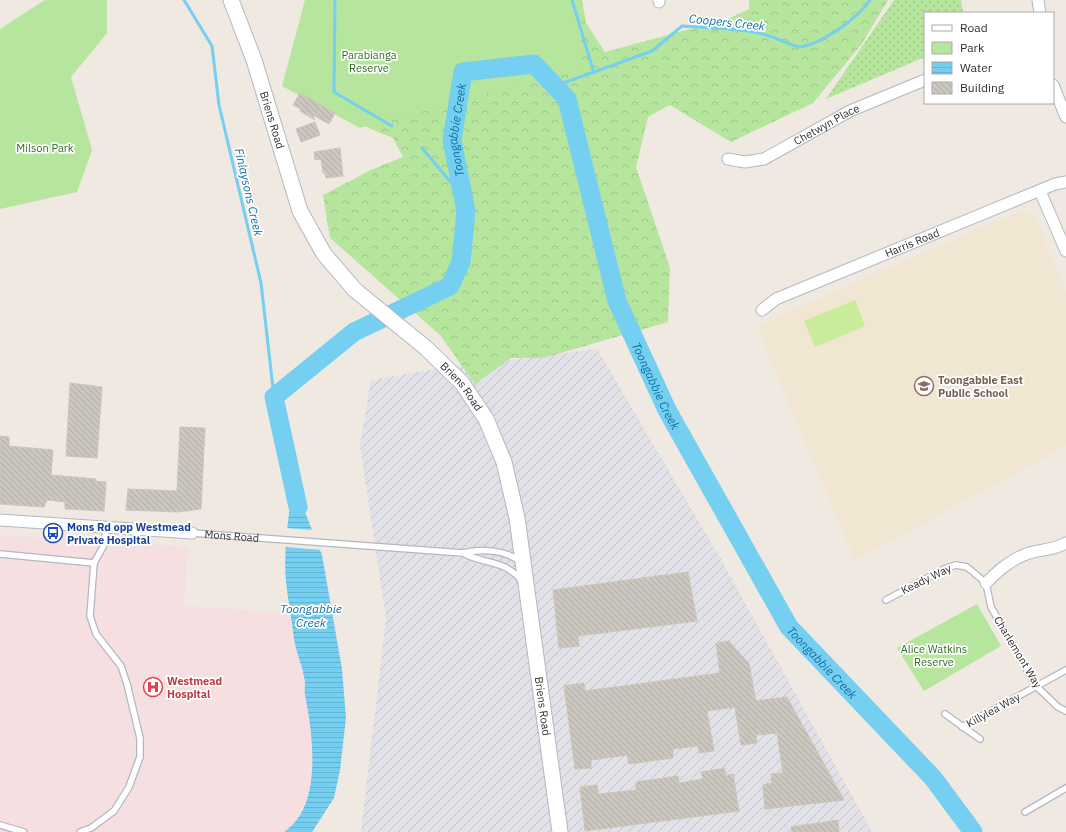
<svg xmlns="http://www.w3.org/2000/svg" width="1066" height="832" font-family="'IBM Plex Sans',sans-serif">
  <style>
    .industrial { fill: url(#industrial-furrows) }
    .education { fill: #f0e6d1 }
    .medical { fill: #f5dfe0 }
    .grass { fill: url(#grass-dots) }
    .forest { fill: url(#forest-crowns) }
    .park { fill: #b6e59e }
    .pitch { fill: #c9ec9a }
    .water { fill: url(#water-rules) }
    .pier { fill: #efe9e1 }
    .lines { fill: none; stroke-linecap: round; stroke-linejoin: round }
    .stream { stroke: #75cff0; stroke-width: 3 }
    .river { stroke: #75cff0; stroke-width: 19 }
    .building { fill: url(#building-back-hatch); stroke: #cbc5ba }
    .lane-casing { stroke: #b4b7c1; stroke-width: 8 }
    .street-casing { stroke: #b4b7c1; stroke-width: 13 }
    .secondary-casing { stroke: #b4b7c1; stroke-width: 17 }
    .lane { stroke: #fff; stroke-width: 5.5 }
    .street { stroke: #fff; stroke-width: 11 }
    .secondary { stroke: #fff; stroke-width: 15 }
    .labels { text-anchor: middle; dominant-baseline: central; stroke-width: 3.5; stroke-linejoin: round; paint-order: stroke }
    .park-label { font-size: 11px; fill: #2c6e1b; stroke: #fff }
    .street-label { font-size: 11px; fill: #2e2e2e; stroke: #fff }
    .education-label { font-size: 11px; font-weight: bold; fill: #785e54; stroke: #fff; text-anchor: start }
    .transit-label { font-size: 11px; font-weight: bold; fill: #164399; stroke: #fff; text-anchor: start }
    .health-label { font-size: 11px; font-weight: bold; fill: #be3a42; stroke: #fff; text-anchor: start }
    .water-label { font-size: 12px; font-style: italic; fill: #0d6fa3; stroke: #fff }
  </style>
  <defs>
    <pattern id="industrial-furrows" width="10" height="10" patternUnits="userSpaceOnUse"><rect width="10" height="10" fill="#e3e1e8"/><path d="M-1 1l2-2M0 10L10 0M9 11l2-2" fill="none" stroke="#c3c1c7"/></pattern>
    <pattern id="grass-dots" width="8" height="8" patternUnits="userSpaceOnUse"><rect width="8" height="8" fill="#b6e59e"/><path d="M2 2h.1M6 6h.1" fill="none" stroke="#9dc588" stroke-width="1.8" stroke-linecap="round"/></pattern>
    <pattern id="forest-crowns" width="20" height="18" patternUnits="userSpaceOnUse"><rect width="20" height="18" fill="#b6e59e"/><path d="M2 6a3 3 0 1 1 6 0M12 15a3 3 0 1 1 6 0" fill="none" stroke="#9dc588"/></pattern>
    <pattern id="water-rules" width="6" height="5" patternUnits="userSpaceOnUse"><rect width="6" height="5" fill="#75cff0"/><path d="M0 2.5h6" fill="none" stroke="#66b2ce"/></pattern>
    <pattern id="building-back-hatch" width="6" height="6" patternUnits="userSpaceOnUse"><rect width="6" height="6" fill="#cbc7bf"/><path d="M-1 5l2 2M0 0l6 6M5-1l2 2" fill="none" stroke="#afaba4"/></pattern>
  </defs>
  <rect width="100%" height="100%" fill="#efe9e1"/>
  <polygon class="industrial" points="597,349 719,556 872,832 361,832 386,619 360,445 371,380 430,370"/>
  <polygon class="education" points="1022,211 1035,218 1066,292 1066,446 855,560 757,327 846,286"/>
  <polygon class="medical" points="0,535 188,547 184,606 291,613 294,640 305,680 305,695 309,707 312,738 311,759 312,772 307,796 297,819 289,828 284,832 0,832"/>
  <polygon class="grass" points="894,0 961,0 963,13 925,13 925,57 826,99"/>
  <polygon class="forest" points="322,0 582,0 586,23 605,52 730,18 749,9 749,0 888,0 861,45 813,103 731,142 670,105 648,117 636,167 670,268 668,322 543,358 511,358 475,384 440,335 330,238 323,195 371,170 403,157 393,138 371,129 319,102"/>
  <g class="park">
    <polygon points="45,0 107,0 107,33 71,77 92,150 77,192 0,209 0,29"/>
    <polygon points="305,0 574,0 582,69 360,128 282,86"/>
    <polygon points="977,604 1001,646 924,691 897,648"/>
  </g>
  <polygon class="pitch" points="855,300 865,326 815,347 804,321"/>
  <path class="water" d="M293,482l29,73 20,114 4,49 -6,52 -6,28 -22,34h-28c39,-26 29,-97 21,-137 -1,-6 1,-12 -1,-18 -2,-12 -8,-25 -10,-38 -2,-19 -6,-38 -8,-57 -3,-33 3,-67 7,-100z"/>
  <polygon class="pier" points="286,528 314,530 322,550 284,547"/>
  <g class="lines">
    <g class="stream">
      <polyline points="184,0 212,46 219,105 261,283 274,397"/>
      <polyline points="335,0 334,92 392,126"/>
      <polyline points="572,0 594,73"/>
      <path d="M555,86l97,-35 30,-25c26,2 64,2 87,10 8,2 25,11 32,11 22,-4 57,-29 69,-47"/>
      <polyline points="422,148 464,198"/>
    </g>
    <path class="river" id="s1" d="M298,507l-24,-110 80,-65 96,-46 11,-24 5,-51 -14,-71 11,-68 71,-8 33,35 50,202 50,109 122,217 144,151 40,54"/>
  </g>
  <g class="building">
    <polygon points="300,93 335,113 329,124 313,115 315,120 300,111 301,109 293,105"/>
    <polygon points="315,122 320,135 301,142 296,129"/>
    <polygon points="340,148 343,176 326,178 325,173 323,173 321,159 315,160 314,152"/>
    <polygon points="70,383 102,387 97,458 66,456"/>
    <polygon points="180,427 205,428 201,509 178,512 126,510 128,489 177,491"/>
    <polygon points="0,436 9,437 9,446 53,450 51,475 96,479 95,481 106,482 104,511 65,509 65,502 47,500 44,507 0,504"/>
    <polygon points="688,572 697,621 578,636 579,646 559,648 553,590"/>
    <polygon points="729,641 749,664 756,701 787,697 844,800 765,809 763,785 772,783 771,774 783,773 777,733 756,735 757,743 741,745 735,707 707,711 714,751 699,753 698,746 673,749 673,758 629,764 627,755 591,760 591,768 575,769 564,686 584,683 585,691 720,673 716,643"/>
    <polygon points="725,768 725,776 733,774 739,811 585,831 580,787 597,785 598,794 636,790 636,782 678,776 679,783 703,779 701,772"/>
    <polygon points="838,820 839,832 792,832 791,827"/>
  </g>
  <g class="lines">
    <g class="lane-casing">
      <g id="lane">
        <path id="s2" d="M192,533l271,20c17,-5 44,-3 57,9"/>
        <path d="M463,553c22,12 41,6 59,28"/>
        <polyline points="0,554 94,563"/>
        <polyline points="886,600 946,568 956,565 967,567 986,583 991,607 1036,686 1058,707 1066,711"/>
        <polyline points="945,714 980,739"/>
        <polyline points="962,727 1066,670"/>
        <polyline points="1025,812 1066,788"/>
        <polyline points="0,825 24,832"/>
        <polyline points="80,832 91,828 114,811 129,787 140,757 140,738 127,684 121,666 96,634 90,616 94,563 104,545 106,528"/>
      </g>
    </g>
    <g class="street-casing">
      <g id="street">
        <polyline points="1038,0 1040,13"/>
        <polyline points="659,2 659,0"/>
        <polyline points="1053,85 1066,117"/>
        <path id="s3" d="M728,159l17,3 19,-3 86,-48 75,-31"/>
        <polyline points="1040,191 1066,251"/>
        <path id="s4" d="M762,310l14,-11 279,-115 11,-2"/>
        <polyline points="0,520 192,533"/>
        <path d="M986,583c12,-12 23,-22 38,-28 13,-6 29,-4 42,-12"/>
      </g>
    </g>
    <g class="secondary-casing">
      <g id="secondary">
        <path id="s5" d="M231,0l23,60 46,151 24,43 31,36 71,58 36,35 24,36 18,43 13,56 43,314"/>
      </g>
    </g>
    <use href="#lane" class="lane"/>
    <use href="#street" class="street"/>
    <use href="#secondary" class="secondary"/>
  </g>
  <defs>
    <g id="school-ring" transform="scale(1)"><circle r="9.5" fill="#fff" stroke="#8d6e63" stroke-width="1.5"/><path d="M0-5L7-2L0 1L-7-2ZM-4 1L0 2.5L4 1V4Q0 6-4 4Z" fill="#8d6e63"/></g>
    <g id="bus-ring" transform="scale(1)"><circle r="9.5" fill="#fff" stroke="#1a4fb4" stroke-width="1.5"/><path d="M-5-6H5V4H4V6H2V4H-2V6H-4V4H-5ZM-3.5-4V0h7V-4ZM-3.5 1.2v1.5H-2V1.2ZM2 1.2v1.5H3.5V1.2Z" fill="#1a4fb4"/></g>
    <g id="hospital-ring" transform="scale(1)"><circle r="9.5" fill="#fff" stroke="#e0444e" stroke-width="1.5"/><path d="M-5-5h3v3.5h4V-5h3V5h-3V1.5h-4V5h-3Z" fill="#e0444e"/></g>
  </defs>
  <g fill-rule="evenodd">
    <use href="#school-ring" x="924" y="386"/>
    <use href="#bus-ring" x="53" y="533"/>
    <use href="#hospital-ring" x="153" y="687"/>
  </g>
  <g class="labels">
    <g class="park-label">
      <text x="369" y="55">Parabianga<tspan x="369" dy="13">Reserve</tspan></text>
      <text x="45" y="148">Milson Park</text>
      <text x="934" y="649">Alice Watkins<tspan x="934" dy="13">Reserve</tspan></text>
    </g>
    <g class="street-label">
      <text stroke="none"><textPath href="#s5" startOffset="127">Briens Road</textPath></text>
      <text stroke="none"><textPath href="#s3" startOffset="108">Chetwyn Place</textPath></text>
      <text stroke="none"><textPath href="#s4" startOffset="165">Harris Road</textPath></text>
      <text stroke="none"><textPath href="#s5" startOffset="463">Briens Road</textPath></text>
      <text stroke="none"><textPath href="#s2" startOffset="40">Mons Road</textPath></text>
      <text transform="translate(926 579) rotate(-26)">Keady Way</text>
      <text transform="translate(1018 652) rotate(59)">Charlemont Way</text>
      <text stroke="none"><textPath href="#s5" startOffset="798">Briens Road</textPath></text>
      <text transform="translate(993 710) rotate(-29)">Killylea Way</text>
    </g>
    <g class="education-label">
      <text x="938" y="380">Toongabbie East<tspan x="938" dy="13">Public School</tspan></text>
    </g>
    <g class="transit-label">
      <text x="67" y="527">Mons Rd opp Westmead<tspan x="67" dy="13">Private Hospital</tspan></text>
    </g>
    <g class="health-label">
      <text x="167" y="681">Westmead<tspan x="167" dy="13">Hospital</tspan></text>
    </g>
    <g class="water-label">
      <text transform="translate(727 22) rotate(6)">Coopers Creek</text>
      <text stroke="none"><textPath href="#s1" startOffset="482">Toongabbie Creek</textPath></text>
      <text transform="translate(249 192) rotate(77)">Finlaysons Creek</text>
      <text stroke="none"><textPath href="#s1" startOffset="962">Toongabbie Creek</textPath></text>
      <text x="311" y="608">Toongabbie<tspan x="311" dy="14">Creek</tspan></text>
      <text stroke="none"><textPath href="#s1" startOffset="1286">Toongabbie Creek</textPath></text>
    </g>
  </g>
  <rect x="924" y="12" width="130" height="92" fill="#ffffff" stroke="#ababab"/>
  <rect x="932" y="25" width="20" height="6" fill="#ffffff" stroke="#ababab"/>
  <text x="960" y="32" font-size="12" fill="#2e2e2e">Road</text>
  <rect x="932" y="42" width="20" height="12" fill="#b6e59e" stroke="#ababab"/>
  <text x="960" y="52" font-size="12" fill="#2e2e2e">Park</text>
  <rect x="932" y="62" width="20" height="12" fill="url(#water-rules)" stroke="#ababab"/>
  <text x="960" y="72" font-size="12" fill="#2e2e2e">Water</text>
  <rect x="932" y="82" width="20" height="12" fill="url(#building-back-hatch)" stroke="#ababab"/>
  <text x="960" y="92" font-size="12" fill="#2e2e2e">Building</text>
</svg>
